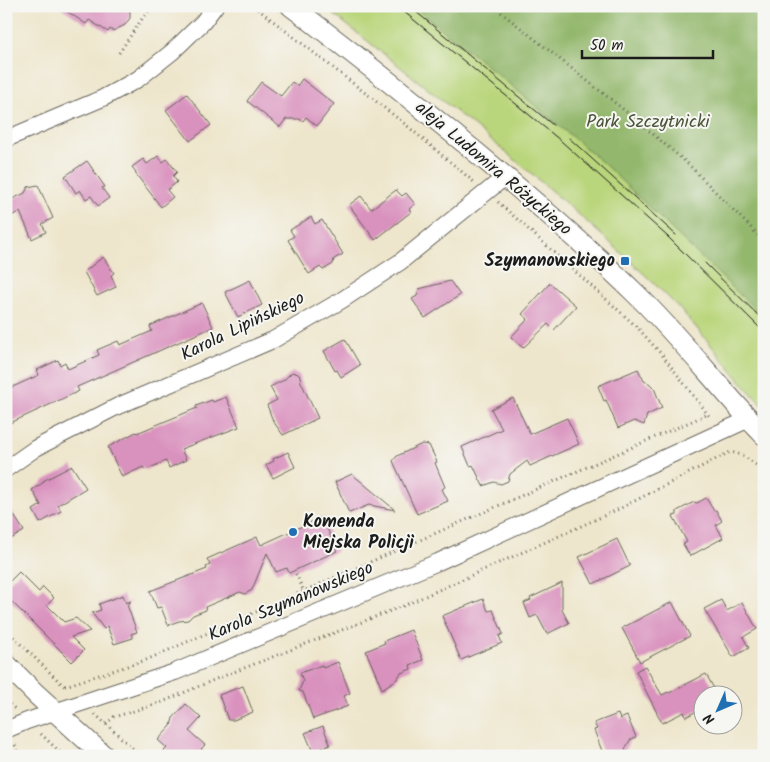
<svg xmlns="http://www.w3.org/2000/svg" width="770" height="762" font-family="Kalam,sans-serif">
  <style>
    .green { fill: #bad67c; stroke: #6b794c }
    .forest { fill: #93b76c; stroke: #586a44 }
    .building { fill: #d991be }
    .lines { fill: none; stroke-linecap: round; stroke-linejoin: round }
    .minor-casing { stroke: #66635a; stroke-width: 18 }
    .tertiary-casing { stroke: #66635a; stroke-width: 22 }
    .path { stroke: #66635a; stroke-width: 3; stroke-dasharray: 1 4; stroke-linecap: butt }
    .minor { stroke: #fff; stroke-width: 16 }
    .tertiary { stroke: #fff; stroke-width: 20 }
    .tram { stroke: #1c1c1c; stroke-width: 1 }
    .poi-dot { fill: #1f6fb2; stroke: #f6f6f2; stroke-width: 2 }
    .labels { text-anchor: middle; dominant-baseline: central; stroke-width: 4; stroke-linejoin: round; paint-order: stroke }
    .park-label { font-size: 18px; fill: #4b5439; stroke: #f6f6f2 }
    .street-label { font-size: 18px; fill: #1c1c1c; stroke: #f6f6f2 }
    .poi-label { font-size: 18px; font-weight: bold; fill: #1c1c1c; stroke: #f6f6f2; text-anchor: end }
  </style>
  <rect width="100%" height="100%" fill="#f6f6f2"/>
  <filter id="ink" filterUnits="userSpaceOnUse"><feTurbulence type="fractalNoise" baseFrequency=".02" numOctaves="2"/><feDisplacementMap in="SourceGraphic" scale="10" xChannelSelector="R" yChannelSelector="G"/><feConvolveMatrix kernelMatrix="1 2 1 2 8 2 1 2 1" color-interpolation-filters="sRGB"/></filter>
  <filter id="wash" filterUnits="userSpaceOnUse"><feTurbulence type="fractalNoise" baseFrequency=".0096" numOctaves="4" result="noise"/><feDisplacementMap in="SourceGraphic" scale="20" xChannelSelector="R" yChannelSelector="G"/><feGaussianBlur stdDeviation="1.12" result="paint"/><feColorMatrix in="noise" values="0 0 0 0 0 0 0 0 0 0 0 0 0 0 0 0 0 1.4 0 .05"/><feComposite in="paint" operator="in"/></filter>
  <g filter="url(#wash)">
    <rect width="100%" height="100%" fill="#eee6cc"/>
    <path class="green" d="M323,6h441v401c-34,-35 -62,-77 -97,-111 -108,-105 -226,-197 -344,-290z"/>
    <polygon class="forest" points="413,6 763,6 764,318 603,163 513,87"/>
    <g id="blocks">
      <g class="building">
        <polygon points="59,6 130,6 130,18 125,25 113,31 110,29 108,32 89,20 86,24"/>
        <polygon points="302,79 334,104 317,126 306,117 303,121 299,119 286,119 280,127 247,101 261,82 281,96 292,82 297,86"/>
        <polygon points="187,94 211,125 190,141 166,110"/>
        <polygon points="158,156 163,162 167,159 177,172 173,176 177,182 167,190 173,197 161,207 135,173 136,172 132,167 143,159 147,164"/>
        <polygon points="87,161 105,187 102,188 109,198 98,206 91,196 86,199 80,190 76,193 65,176"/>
        <polygon points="38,185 53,218 42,224 46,232 32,239 20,212 6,218 6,202 25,193 28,187"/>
        <polygon points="396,190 402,196 406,193 415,204 409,209 411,212 375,240 349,205 361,196 371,209"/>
        <polygon points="311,217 315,224 322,220 343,254 334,259 333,264 323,270 320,267 309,274 288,240 294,236 290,230"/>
        <polygon points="103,257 114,273 111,275 116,287 97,296 84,272"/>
        <polygon points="250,280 262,305 238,317 225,292"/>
        <polygon points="450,281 460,295 425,318 412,299 417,296 419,289"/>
        <polygon points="550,283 576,306 554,330 548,324 523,348 511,337 528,319 522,314"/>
        <polygon points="202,303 213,327 77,387 79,391 6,425 6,390 39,375 37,370 58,360 60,365 65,362 68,369 99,355 97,350 118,341 120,345 152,331 150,326"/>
        <polygon points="345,339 360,365 341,377 337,370 335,371 324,351"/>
        <polygon points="638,369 644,381 649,383 654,388 662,408 647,415 644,425 634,421 618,428 606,400 604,401 598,386"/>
        <polygon points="292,372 298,374 300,376 301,382 318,418 283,435 273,421 267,405 277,400 270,387 284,380"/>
        <polygon points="226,397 239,427 181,449 186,460 169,468 166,461 145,470 143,467 122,477 108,447 136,432 137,433 197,408 196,406 212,400 213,402"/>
        <polygon points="513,398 530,434 567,418 579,444 530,466 527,461 510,474 508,481 501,484 494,482 483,486 473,465 470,466 462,447 502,429 491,409"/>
        <polygon points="422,444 429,445 437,462 435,463 445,487 442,489 448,501 417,514 393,461 397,456"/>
        <polygon points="288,452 295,467 273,478 266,465 274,461 273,459"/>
        <polygon points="72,466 86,488 58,505 61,511 40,523 33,510 41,505 32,490 44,482 43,481"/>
        <polygon points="352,474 395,510 369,505 349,513 335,482"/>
        <polygon points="706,498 714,511 716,510 722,521 716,525 723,538 690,556 683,544 687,542 673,516 677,515 677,511 694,502 697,503"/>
        <polygon points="6,503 24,531 6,542"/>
        <polygon points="322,517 337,551 289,573 287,568 276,572 267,553 252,590 245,594 240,592 205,607 206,610 193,615 188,620 179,621 168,625 161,607 157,608 150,591 207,569 206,567 210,565 207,559 257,537 261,545"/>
        <polygon points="617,539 630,566 593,584 579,557"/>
        <polygon points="19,572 39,592 43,587 54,598 47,605 64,622 76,618 90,631 71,637 84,650 72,662 6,596 6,585"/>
        <polygon points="562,583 562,610 569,623 547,634 537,615 530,618 524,603 531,600 530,598"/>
        <polygon points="123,595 126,603 131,601 127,605 137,632 131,634 133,638 114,644 107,626 104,629 92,613 101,610 99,604"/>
        <polygon points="483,599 488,611 493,610 503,634 499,636 502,643 461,660 442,616"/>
        <polygon points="721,600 727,611 742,602 757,629 743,637 749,648 733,657 704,609"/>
        <polygon points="672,602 690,636 640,662 622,628"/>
        <polygon points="411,630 423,660 410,665 411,669 401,673 397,679 382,689 366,651 385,643 384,641"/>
        <polygon points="338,662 350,693 344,696 348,706 313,719 303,692 299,691 303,681 300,673 322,665 323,668"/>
        <polygon points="645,666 662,695 668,692 669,693 706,674 717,694 702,694 702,708 686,717 684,712 662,723 636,671"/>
        <polygon points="243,686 253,712 234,720 228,720 219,695"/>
        <polygon points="186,704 201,718 189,731 205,745 201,749 209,756 159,756 167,748 158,740 171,726 173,718"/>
        <polygon points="618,714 620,719 627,716 636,737 630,740 625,749 628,756 604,756 594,730 597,729 594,723"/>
        <polygon points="323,726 330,745 313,752 305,733"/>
      </g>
    </g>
  </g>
  <g filter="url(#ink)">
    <use href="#blocks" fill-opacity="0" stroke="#66635a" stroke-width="1"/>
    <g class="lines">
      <g class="minor-casing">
        <g id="minor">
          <polyline points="6,139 103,98 138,79 172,52 203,22 215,6"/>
          <polyline points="6,469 36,448 118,406 273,340 342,300 400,262 505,177"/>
          <polyline points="6,730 27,721 175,672 438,562 749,419"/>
        </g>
      </g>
      <g class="tertiary-casing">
        <g id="tertiary">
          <path d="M291,6c64,48 125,97 187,148 54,45 108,91 159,141 45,44 83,94 127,140"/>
          <polyline points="6,664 36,694 104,756"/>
        </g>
      </g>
      <g class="path">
        <polyline points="254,6 405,124 474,182"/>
        <polyline points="493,6 624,110 686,162 764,241"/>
        <polyline points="119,53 144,16 153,6"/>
        <polyline points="498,202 637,327 663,356 709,416"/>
        <polyline points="296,574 304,592"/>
        <polyline points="6,630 65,687"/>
        <polyline points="65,686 146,660 708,414"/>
        <polyline points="6,701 15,709"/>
        <polyline points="95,714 141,756"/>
        <path d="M106,724l8,-7 46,-14 56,-24 187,-73 216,-97 109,-56c12,-3 26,11 36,18"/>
        <polyline points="41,734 64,756"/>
        <polyline points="15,745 19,756"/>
      </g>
      <use href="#minor" class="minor"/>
      <use href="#tertiary" class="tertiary"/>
      <g class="tram">
        <polyline points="397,6 561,141 668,237 764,332"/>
        <polyline points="409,6 553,125"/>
        <polyline points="569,138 676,235"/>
        <polyline points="705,263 764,321"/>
      </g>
    </g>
  </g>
  <g class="poi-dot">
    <rect x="620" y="256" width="10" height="10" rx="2.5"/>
    <circle cx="293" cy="532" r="5"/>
  </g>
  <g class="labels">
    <g class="park-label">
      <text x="648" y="122">Park Szczytnicki</text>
    </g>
    <g class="street-label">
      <text transform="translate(493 169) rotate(40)">aleja Ludomira Różyckiego</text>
      <text transform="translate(243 327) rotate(-26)">Karola Lipińskiego</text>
      <text transform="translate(291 602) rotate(-23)">Karola Szymanowskiego</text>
    </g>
    <g class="poi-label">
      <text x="615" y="261">Szymanowskiego</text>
      <text x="303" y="522" text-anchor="start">Komenda<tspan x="303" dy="21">Miejska Policji</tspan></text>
    </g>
  </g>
  <rect width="770" height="762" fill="none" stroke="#f6f6f2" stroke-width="25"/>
  <g transform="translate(718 710) rotate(225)"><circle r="24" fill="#f6f6f2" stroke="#9f9f9c"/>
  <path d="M0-4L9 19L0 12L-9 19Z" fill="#1f6fb2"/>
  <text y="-8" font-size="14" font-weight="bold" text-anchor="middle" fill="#1c1c1c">N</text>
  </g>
  <path d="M582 50v8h131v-8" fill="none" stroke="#1c1c1c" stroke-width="2.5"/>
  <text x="590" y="50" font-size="15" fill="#1c1c1c" stroke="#f6f6f2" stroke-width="4" paint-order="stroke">50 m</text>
</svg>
